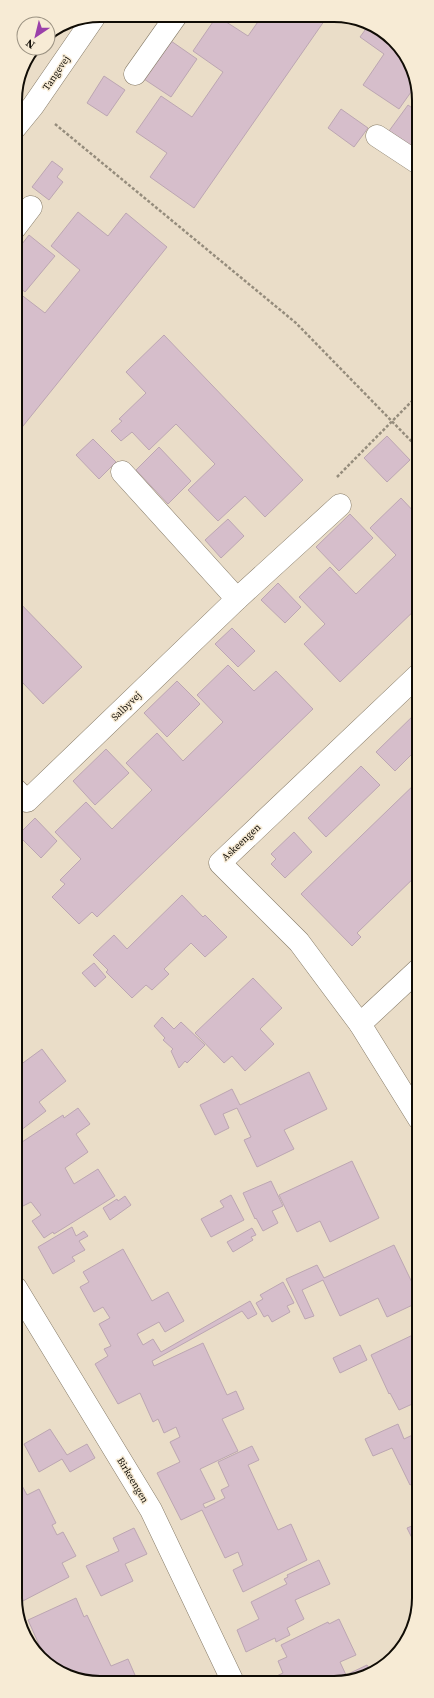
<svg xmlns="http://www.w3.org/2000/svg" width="434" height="1698" font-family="'Source Serif 4',serif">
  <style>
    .building { fill: #d6becb; stroke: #bca6b2 }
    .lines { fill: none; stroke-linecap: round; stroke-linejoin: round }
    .street-casing { stroke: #867b68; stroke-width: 23 }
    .path { stroke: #958c7c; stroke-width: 2.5; stroke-dasharray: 3 2; stroke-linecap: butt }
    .street { stroke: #fff; stroke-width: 22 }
    .labels { text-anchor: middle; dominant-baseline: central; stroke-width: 3; stroke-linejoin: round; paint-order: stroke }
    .street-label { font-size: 10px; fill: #100c05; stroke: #f7ebd5 }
    .rim { fill: none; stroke: #100c05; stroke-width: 2 }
  </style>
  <rect width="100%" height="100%" fill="#eaddc8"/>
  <g class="building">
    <polygon points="217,16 248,36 262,16 327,17 194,208 150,177 167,153 136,132 161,96 192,117 223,72 193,51"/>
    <polygon points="368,26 398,44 416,85 399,109 363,85 384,54 360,37"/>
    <polygon points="171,41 197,59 171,97 144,79"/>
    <polygon points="104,76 125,90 107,116 87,103"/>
    <polygon points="408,105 418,112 418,151 389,131"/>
    <polygon points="341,109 368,128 354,147 328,128"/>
    <polygon points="52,161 63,169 57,177 63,182 49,200 32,187"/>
    <polygon points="78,212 108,236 126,213 167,247 15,436 15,350 18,346 15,344 15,290 45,313 80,270 51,246"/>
    <polygon points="29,235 55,256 25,292 15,284 15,253"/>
    <polygon points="164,335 303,480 265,517 245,496 218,521 188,490 215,464 176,424 149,450 132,432 121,441 111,431 122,421 119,419 146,393 126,372"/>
    <polygon points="418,406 418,419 412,412"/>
    <polygon points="387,436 410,460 387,482 364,458"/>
    <polygon points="93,439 116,462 99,479 76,455"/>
    <polygon points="159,447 191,481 168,504 136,470"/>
    <polygon points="401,498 418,516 418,607 340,682 304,644 325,624 299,597 330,567 356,594 396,555 370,528"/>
    <polygon points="350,514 373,538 339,571 316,547"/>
    <polygon points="228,519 244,536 221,558 205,540"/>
    <polygon points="278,583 301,607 285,623 261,600"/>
    <polygon points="15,598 82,667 43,704 23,683 15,690"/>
    <polygon points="232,628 255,651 238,667 215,644"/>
    <polygon points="228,665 254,691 276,671 313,709 97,917 92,912 79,924 52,897 65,884 60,880 81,859 55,832 86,802 112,829 152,790 126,763 157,733 183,761 223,722 197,695"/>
    <polygon points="177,681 200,704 167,737 144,713"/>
    <polygon points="418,711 418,748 395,771 376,752"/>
    <polygon points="15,716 22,723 15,729"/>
    <polygon points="106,749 129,773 95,805 73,781"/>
    <polygon points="361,766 380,785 326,837 308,818"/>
    <polygon points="419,780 419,873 357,933 361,937 352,946 301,894"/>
    <polygon points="35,818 57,841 41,858 18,835"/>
    <polygon points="294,832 312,852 285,878 271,864 276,859 271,854"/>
    <polygon points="182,895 203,917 205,915 227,937 205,957 191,943 164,969 169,974 152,990 146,985 132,998 106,972 108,970 93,955 114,935 127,949"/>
    <polygon points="94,963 106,977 95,987 82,973"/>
    <polygon points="253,978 282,1008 260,1029 274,1044 245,1071 232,1056 224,1063 195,1033"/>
    <polygon points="162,1017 174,1029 181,1022 205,1045 187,1063 185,1061 179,1068 171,1051 173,1049 163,1040 165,1038 154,1026"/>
    <polygon points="42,1049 66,1081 39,1102 46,1111 16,1134 16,1068"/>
    <polygon points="309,1072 327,1109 284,1130 294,1149 257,1167 244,1140 251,1137 237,1108 223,1114 229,1128 215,1135 200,1105 232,1089 240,1105"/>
    <polygon points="78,1108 90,1124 76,1134 88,1152 65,1168 74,1184 98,1169 115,1196 54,1234 53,1232 44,1238 32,1221 41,1215 31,1202 23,1206 19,1201 16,1204 16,1183 18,1182 16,1178 16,1146 63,1115 64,1118"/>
    <polygon points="352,1161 379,1218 330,1242 320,1221 297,1232 279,1195"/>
    <polygon points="271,1181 283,1206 272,1211 278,1223 263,1231 256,1218 255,1219 243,1193"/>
    <polygon points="231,1195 244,1220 211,1237 201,1219 224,1207 220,1201"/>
    <polygon points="125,1196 131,1205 110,1220 103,1208 117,1199 118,1201"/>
    <polygon points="72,1227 76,1236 84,1231 88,1236 79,1241 85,1250 72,1257 75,1261 53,1274 38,1247"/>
    <polygon points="252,1228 256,1235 251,1237 253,1240 233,1252 227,1242"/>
    <polygon points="394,1245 419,1297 419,1302 387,1317 378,1298 340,1316 323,1280 302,1290 314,1316 305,1319 286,1279 317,1265 324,1278"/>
    <polygon points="123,1249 152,1301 168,1292 184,1321 165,1332 159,1322 137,1334 143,1345 153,1339 161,1352 250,1301 257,1314 248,1319 242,1311 152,1361 154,1366 203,1343 227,1395 236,1391 244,1409 222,1419 238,1451 200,1469 215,1499 203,1504 205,1508 225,1498 221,1490 229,1486 218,1462 252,1446 259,1460 248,1465 278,1530 291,1524 307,1560 243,1592 233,1570 243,1565 238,1552 225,1558 202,1510 181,1520 157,1473 180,1462 170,1442 180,1437 176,1427 164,1433 158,1419 153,1422 140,1393 118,1404 95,1364 108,1356 104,1349 111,1346 99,1324 110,1318 103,1307 94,1312 80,1287 89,1282 83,1272"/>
    <polygon points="283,1282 294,1303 287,1306 290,1312 272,1322 268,1315 264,1317 256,1303 263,1299 260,1295"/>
    <polygon points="419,1332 419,1401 399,1410 390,1393 389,1394 371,1355"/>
    <polygon points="360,1345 367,1360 340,1373 333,1358"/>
    <polygon points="398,1424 404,1439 419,1432 419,1480 410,1485 392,1448 373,1456 365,1439"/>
    <polygon points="50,1429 67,1455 87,1444 95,1458 70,1472 62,1459 39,1472 24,1444"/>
    <polygon points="19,1480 27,1495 39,1489 56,1523 52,1525 57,1535 63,1532 76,1556 62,1563 69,1577 19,1603 16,1597 16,1481"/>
    <polygon points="419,1523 419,1552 407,1528"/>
    <polygon points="134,1528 147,1554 125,1564 133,1581 101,1596 86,1566 119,1551 113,1538"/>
    <polygon points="319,1560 330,1584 295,1600 304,1619 287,1628 290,1635 276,1642 275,1638 246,1652 237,1630 259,1619 251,1602 287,1584 284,1579 288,1577 287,1575"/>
    <polygon points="76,1598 84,1617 87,1615 111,1666 128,1659 138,1682 83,1681 46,1660 28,1620"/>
    <polygon points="339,1619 356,1655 340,1662 346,1675 367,1665 372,1673 345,1682 264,1682 283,1673 278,1661 287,1657 281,1645 328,1622 329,1624"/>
  </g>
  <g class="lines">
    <g class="street-casing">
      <g id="street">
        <polyline points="135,74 176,16"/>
        <polyline points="15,128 33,106 95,16"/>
        <polyline points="377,136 418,163"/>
        <polyline points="15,228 31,207"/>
        <polyline points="122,472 237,599"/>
        <polyline points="418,675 220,863 299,942 360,1024 419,1119"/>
        <polyline points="15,789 27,801 237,599 340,505"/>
        <polyline points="360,1024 419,969"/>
        <polyline points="16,1288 151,1510 233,1682"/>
      </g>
    </g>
    <g class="path">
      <polyline points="55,124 296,323 418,448"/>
      <polyline points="337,477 418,395"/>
    </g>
    <use href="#street" class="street"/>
  </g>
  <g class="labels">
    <g class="street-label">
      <text transform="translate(56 73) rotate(-56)">Tangevej</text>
      <text transform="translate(126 706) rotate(-44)">Salbyvej</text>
      <text transform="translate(241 842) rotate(-43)">Askeengen</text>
      <text transform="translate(133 1480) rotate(59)">Birkeengen</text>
    </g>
  </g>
  <path d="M0 0H434V1698H0ZM100 22H334A78 78 0 0 1 412 100V1598A78 78 0 0 1 334 1676H100A78 78 0 0 1 22 1598V100A78 78 0 0 1 100 22Z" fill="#f7ebd5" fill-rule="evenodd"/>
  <path class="rim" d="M100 22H334A78 78 0 0 1 412 100V1598A78 78 0 0 1 334 1676H100A78 78 0 0 1 22 1598V100A78 78 0 0 1 100 22Z"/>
  <g transform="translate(36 36) rotate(215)"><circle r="19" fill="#f7ebd5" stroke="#9b9282"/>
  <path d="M0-3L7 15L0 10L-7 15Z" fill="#9b40aa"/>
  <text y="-6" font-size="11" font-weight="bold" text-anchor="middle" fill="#100c05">N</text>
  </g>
</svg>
